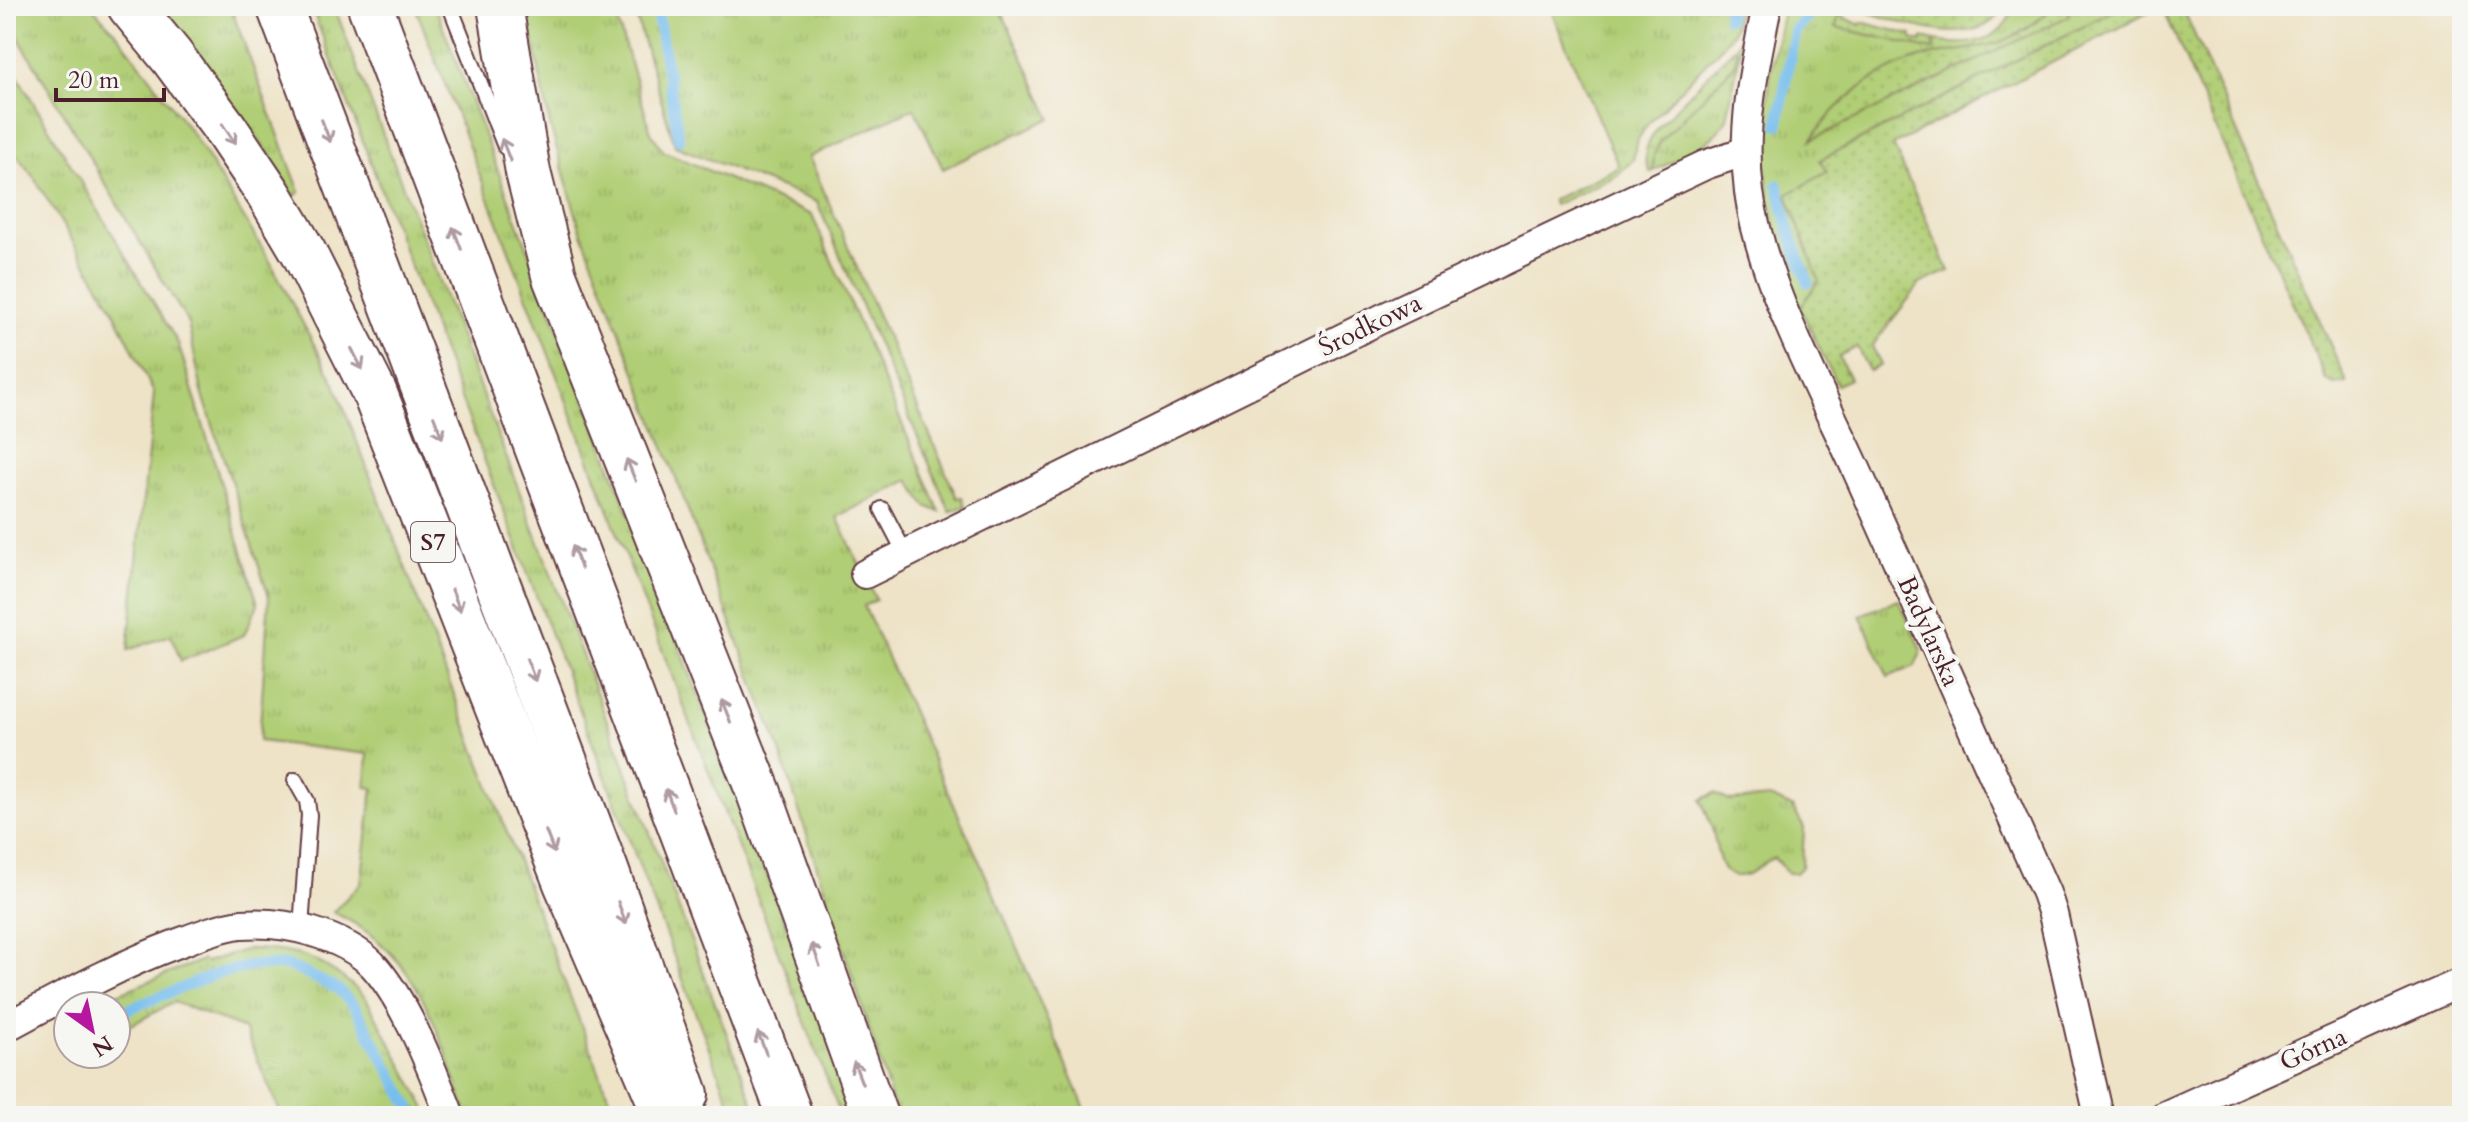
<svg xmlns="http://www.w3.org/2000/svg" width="2468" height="1122" font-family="Cardo,serif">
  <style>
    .grass { fill: url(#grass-tufts); stroke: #7d7650; stroke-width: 2; fill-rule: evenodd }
    .park { fill: url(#park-dots); stroke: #7d7650; stroke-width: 2 }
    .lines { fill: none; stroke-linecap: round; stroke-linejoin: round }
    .stream { stroke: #77beef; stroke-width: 11 }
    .service-casing { stroke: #633c42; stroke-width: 18 }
    .minor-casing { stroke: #633c42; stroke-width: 32 }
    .motorway-casing { stroke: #633c42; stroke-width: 48 }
    .service { stroke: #fff; stroke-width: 14 }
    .minor { stroke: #fff; stroke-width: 28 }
    .motorway { stroke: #fff; stroke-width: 44 }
    .oneway { stroke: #ae9aa0 }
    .labels { text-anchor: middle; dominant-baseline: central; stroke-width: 8; stroke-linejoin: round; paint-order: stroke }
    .shield { fill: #f6f6f2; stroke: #7e6067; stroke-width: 2 }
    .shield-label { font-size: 24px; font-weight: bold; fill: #4a1f2b }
    .street-label { font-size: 26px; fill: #4a1f2b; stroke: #f6f6f2 }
  </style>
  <defs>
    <pattern id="grass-tufts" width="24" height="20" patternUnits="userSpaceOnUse" patternTransform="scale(2)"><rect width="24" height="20" fill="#b0ce75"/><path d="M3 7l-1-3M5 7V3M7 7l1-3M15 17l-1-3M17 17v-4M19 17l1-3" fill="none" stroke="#99b065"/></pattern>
    <pattern id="park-dots" width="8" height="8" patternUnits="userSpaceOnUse" patternTransform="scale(2)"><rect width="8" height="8" fill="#b0ce75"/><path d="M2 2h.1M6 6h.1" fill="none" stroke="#99b065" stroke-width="1.8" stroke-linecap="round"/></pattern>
  </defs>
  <rect width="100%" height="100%" fill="#f6f6f2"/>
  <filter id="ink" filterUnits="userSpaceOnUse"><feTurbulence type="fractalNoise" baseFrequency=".0125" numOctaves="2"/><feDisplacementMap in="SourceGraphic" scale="16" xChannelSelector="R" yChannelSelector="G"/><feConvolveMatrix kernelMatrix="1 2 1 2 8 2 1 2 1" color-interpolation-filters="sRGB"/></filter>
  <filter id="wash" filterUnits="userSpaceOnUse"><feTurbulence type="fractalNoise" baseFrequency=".006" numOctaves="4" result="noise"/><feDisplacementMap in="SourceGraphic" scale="32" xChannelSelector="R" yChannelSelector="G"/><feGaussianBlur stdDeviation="1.8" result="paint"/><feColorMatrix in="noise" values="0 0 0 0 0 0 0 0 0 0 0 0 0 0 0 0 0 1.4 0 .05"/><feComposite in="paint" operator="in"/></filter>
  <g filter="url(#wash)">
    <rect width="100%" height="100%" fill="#eee3c7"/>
    <g class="grass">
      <path d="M6,6h85l27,29 76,101 73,120 67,126 282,734h-148c-32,-85 -45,-162 -135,-204l28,-29 12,-95 -7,-1 2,-33 -109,-13 10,-144 -67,-205 -14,-69 -167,-281 -15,-28z"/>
      <polygon points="162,6 230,6 300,192 294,196 259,140"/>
      <polygon points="311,6 334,6 758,1116 735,1116"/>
      <polygon points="415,6 435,6 859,1116 841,1116"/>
      <polygon points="526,6 613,6 651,132 663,151 812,215 940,512 926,506 909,480 837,517 876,600 864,606 995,896 1086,1111 1074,1116 897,1116 779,748 580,228 550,125"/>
      <polygon points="633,6 999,6 1051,118 943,169 914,108 809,157 957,498 962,497 965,506 950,512 817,202 675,146"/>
      <polygon points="1549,6 1739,6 1733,31 1723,45 1647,125 1638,139 1633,160 1616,176 1554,205 1552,200 1619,167"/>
      <path d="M1784,6h21l34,9 -3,12 97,22 2,-8c33,6 68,2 79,-35h109l-303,154 7,12 -40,23 33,85 -20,28c-17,-45 -33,-101 -35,-149 -2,-52 8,-103 19,-153zM2051,9l17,2v5l-256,123c27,-36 57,-64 102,-79 20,-6 41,-6 61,-10 30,-6 54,-20 76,-41z"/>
      <path d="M1743,36l-16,82c-15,29 -46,39 -74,53l1,-16 6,-14 74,-75 1,-19z"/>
      <polygon points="6,57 178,343 258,604 244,635 181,661 171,635 128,650 154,393 111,305 35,179 6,141"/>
      <polygon points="1899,600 1922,650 1915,666 1888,677 1860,615"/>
      <path d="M1715,793l14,8 44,-3 20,10 11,20 -2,39 -6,6h-8l-14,-15c-10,3 -16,12 -26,16 -32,11 -29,-26 -36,-45 -3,-10 -7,-20 -11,-29z"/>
      <path d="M248,949c53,0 80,12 118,49l64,118h-148l-38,-87 -70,-27 -58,31v-27h-29l115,-46 4,2z"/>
    </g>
    <g class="park">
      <path d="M1848,6h151l5,1c-27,50 -114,11 -156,-1z"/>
      <polygon points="2123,6 2161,6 1893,145 1949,271 1921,283 1872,346 1881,365 1869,371 1857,347 1839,357 1850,379 1837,385 1800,308 1819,280 1787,195 1827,172 1820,160"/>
      <polygon points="2162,6 2182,6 2347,383 2334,385 2327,381"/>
      <path d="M2051,9l17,2 1,5 -258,124c27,-41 68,-72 117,-84 54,-12 78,-4 123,-47z"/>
      <polygon points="1839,15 1860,25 1861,22 1912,35 1912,39 1922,42 1923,38 1935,41 1933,50 1836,27"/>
      <path d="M1735,47l2,5 -3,14 -74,75 -6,14 -1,16 -3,1c-10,-17 -2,-30 8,-45z"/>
    </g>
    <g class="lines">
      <g class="stream">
        <polyline points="656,6 679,140"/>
        <polyline points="1728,6 1728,18"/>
        <polyline points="1778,125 1795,30 1812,11"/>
        <polyline points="1778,185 1790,233 1808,282"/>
        <polyline points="116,1014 219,973 252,966 287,965 338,989 355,1007 415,1116"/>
      </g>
    </g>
  </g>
  <g filter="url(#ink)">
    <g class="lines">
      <g class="service-casing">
        <g id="service">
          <polyline points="450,6 505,147"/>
          <polyline points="882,509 905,553"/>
          <polyline points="295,780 307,801 309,815 301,928"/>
        </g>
      </g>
      <g class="minor-casing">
        <g id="minor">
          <path d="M1767,6c-13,62 -26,122 -18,186 12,90 71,197 109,281 63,139 126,279 188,420l7,21 46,202"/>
          <polyline points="865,574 1383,318 1705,165 1746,151"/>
          <path d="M6,1027c56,-30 111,-61 170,-83 21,-8 43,-17 65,-20 25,-2 49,1 72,8 22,7 43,16 59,32 33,35 61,107 78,152"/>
          <polyline points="2164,1116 2462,982"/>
        </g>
      </g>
      <g class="motorway-casing">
        <g id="motorway">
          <polyline points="130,6 172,57 224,127 269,194 304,253 375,394 566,883 666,1116"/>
          <polyline points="279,6 606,870 686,1094"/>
          <polyline points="370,6 790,1116"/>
          <polyline points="500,6 528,172 554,275 759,793 875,1116"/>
        </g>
      </g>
      <use href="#service" class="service"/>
      <use href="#minor" class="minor"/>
      <use href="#motorway" class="motorway"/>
    </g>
    <defs><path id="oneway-shaft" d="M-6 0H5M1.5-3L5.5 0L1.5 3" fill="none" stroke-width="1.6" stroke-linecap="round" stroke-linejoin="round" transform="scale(2)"/></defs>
    <g class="oneway">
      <use href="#oneway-shaft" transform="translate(326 131) rotate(69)"/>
      <use href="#oneway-shaft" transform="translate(229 134) rotate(56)"/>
      <use href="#oneway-shaft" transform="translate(506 150) rotate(-111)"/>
      <use href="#oneway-shaft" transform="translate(457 238) rotate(-111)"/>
      <use href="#oneway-shaft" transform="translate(357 359) rotate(63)"/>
      <use href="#oneway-shaft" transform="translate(438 427) rotate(69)"/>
      <use href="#oneway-shaft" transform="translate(631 470) rotate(-112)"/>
      <use href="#oneway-shaft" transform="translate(577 557) rotate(-111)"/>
      <use href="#oneway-shaft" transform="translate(456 600) rotate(69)"/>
      <use href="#oneway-shaft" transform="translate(531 670) rotate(69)"/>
      <use href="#oneway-shaft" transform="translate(726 711) rotate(-112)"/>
      <use href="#oneway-shaft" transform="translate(670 800) rotate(-111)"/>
      <use href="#oneway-shaft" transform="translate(550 842) rotate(69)"/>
      <use href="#oneway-shaft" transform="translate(622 913) rotate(70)"/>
      <use href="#oneway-shaft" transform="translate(816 955) rotate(-109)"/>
      <use href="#oneway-shaft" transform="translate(762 1043) rotate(-111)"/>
      <use href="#oneway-shaft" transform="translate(858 1073) rotate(-111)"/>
    </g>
  </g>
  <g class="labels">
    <rect class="shield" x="411" y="522" width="44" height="40" rx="6"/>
    <g class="shield-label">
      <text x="433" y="542">S7</text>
    </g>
    <g class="street-label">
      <text transform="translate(1370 325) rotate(-26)">Środkowa</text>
      <text transform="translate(1929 631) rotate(66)">Badylarska</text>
      <text transform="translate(2313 1049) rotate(-24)">Górna</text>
    </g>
  </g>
  <rect width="2468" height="1122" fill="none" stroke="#f6f6f2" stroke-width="32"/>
  <g transform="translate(92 1030) rotate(147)"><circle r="38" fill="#f6f6f2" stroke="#b1a0a2" stroke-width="2"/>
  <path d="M0-6L14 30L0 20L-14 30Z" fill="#b5179e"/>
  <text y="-12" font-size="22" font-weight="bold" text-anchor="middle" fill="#4a1f2b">N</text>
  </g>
  <path d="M56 88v12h108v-12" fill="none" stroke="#4a1f2b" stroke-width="4"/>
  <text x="68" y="88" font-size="24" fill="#4a1f2b" stroke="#f6f6f2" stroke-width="6" paint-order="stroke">20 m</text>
</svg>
